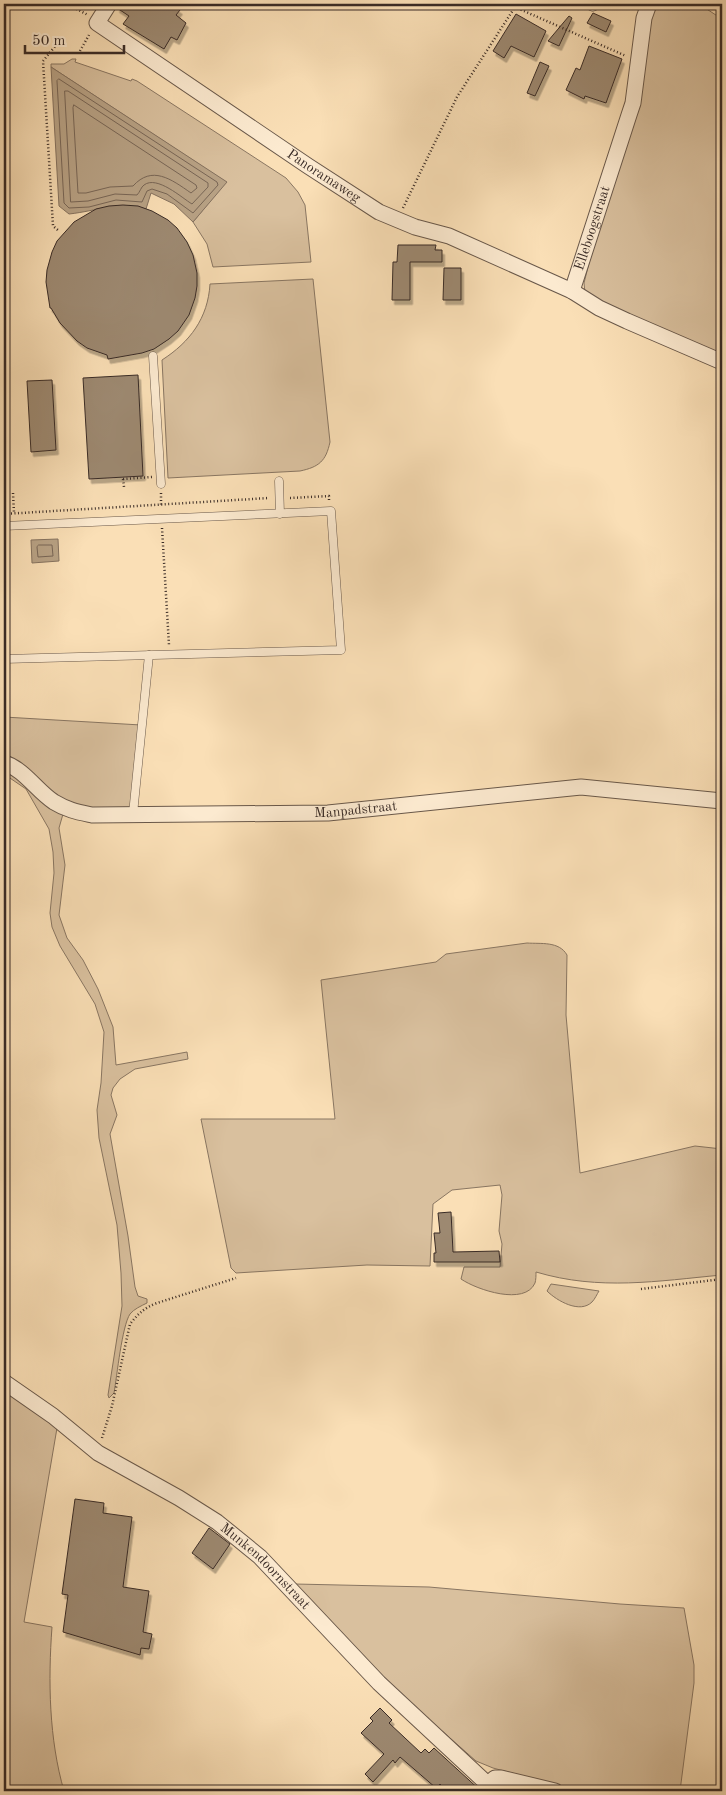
<svg xmlns="http://www.w3.org/2000/svg" width="726" height="1795" font-family="'Old Standard TT',serif">
  <style>
    .green { fill: #d9c09e; stroke: #897662 }
    .water { fill: #b8a285; stroke: #85725f }
    .lines { fill: none; stroke-linecap: round; stroke-linejoin: round }
    .shore { stroke: #786656; stroke-width: 1 }
    .building { fill: #9d8971; stroke: #392b26; filter: url(#shadow) }
    .lane-casing { stroke: #69584a; stroke-width: 9 }
    .street-casing { stroke: #69584a; stroke-width: 17 }
    .path { stroke: #392b26; stroke-width: 2.5; stroke-dasharray: 1 2.5; stroke-linecap: butt }
    .lane { stroke: #fcead0; stroke-width: 8 }
    .street { stroke: #fcead0; stroke-width: 15 }
    .labels { text-anchor: middle; dominant-baseline: central; stroke-width: 4.5; stroke-linejoin: round; paint-order: stroke }
    .street-label { font-size: 14px; fill: #392b26; stroke: #fcead0 }
  </style>
  <defs>
    <filter id="shadow"><feDropShadow dx="2.5" dy="4.5" stdDeviation="0" flood-color="#0004"/></filter>
  </defs>
  <rect width="100%" height="100%" fill="#fadfb6"/>
  <filter id="stains"><feTurbulence type="fractalNoise" baseFrequency=".004" numOctaves="4"/><feColorMatrix values="0 0 0 0 .2 0 0 0 0 .09 0 0 0 0 .02 0 0 0 .5 -.17"/></filter>
  <radialGradient id="worn" r=".72"><stop offset=".6" stop-color="#630" stop-opacity="0"/><stop offset="1" stop-color="#630" stop-opacity=".3"/></radialGradient>
  <g class="green">
    <polygon points="654,4 699,4 722,19 722,355 597,300 585,293 584,283"/>
    <polygon points="72,59 76,59 75,62 131,81 132,79 137,81 286,178 298,192 305,205 311,262 213,267 207,244 193,222 226,182 51,67 51,64 64,64"/>
    <path d="M313,279l17,163c-4,19 -11,25 -30,29l-132,7 -6,-118c28,-18 46,-42 48,-76z"/>
    <polygon points="4,717 141,725 134,810 95,811 69,806 4,758"/>
    <path d="M4,769l59,45 -4,14 6,37 -6,50 8,23 16,22 15,29 15,38 3,38 71,-13 1,7 -53,10 -15,10 -7,9 -2,7 6,20 -7,19 18,102 7,51 3,9 9,3v4c-6,3 -13,6 -17,11 -8,12 -13,62 -16,79l-5,5 -1,-3 14,-89 -1,-33 -4,-48 -18,-87 -2,-28 4,-27 3,-51 -9,-28 -35,-58 -8,-19 -2,-14 4,-40 -1,-21 -4,-23 -23,-40 -22,-15z"/>
    <path d="M527,943c14,1 32,-2 40,12l-1,60 14,158 115,-27 27,3v126c-65,6 -122,16 -186,-3 0,3 0,8 -1,11 -10,23 -58,7 -74,-4l3,-12h36l2,-23 -3,-13 3,-36 -2,-10 -48,5 -19,14 -3,62 -63,-1 -131,8 -5,-5 -30,-149h134l-14,-139 115,-18 10,-8z"/>
    <path d="M551,1284l48,7c-2,3 -4,8 -7,11 -12,12 -35,-1 -45,-11z"/>
    <path d="M4,1389l53,39 -33,194 28,5c-4,54 -3,112 12,164h-60z"/>
    <polygon points="295,1584 429,1587 620,1604 684,1608 694,1665 694,1683 680,1791 579,1791 493,1768 476,1761 383,1679"/>
  </g>
  <g class="water">
    <path d="M51,67l176,115 -34,40 -19,-18 -23,-11 -5,16c-28,-8 -49,2 -77,5l-10,-8z"/>
    <polygon points="58,539 59,561 32,563 31,540"/>
  </g>
  <g class="lines">
    <g class="shore">
      <polygon points="59,79 217,182 218,185 193,213 167,194 152,189 147,191 142,202 116,200 89,207 69,208 64,203 57,81"/>
      <path d="M65,91h3l140,92v4l-16,17c-10,-6 -35,-29 -48,-19 -3,2 -4,7 -7,10l-22,-1 -27,7 -17,1z"/>
      <path d="M74,105l122,80 1,3 -6,5c-20,-14 -39,-28 -58,-7l-23,1 -24,6h-8l-5,-85z"/>
      <polygon points="39,545 52,545 53,556 38,557 37,547"/>
    </g>
  </g>
  <g class="building">
    <polygon points="118,4 171,4 180,10 176,15 186,23 177,40 171,37 164,49 123,24 129,16 117,8"/>
    <polygon points="593,13 611,21 606,32 587,23"/>
    <polygon points="516,14 546,31 534,57 511,46 504,58 493,51"/>
    <polygon points="569,16 572,18 559,46 548,41"/>
    <polygon points="589,46 622,59 606,103 585,96 584,99 566,90 576,68 580,70"/>
    <polygon points="540,62 549,66 535,96 527,93"/>
    <polygon points="123,205 138,206 152,211 168,220 177,228 187,242 193,255 197,273 197,286 195,298 189,315 178,331 169,339 154,349 142,353 108,359 107,355 87,348 77,341 60,323 51,308 50,308 46,282 47,270 52,252 57,241 74,222 96,209 109,206"/>
    <polygon points="398,245 436,245 435,250 442,250 442,262 410,262 410,300 392,300 393,262 397,262"/>
    <polygon points="444,268 461,268 461,300 443,300"/>
    <polygon points="138,375 143,476 89,479 83,378"/>
    <polygon points="52,380 56,450 31,452 27,381"/>
    <polygon points="451,1212 453,1252 499,1251 500,1262 434,1262 434,1253 436,1253 434,1233 440,1233 438,1213"/>
    <polygon points="75,1499 104,1503 103,1513 132,1517 123,1587 149,1591 143,1632 152,1634 149,1649 141,1648 140,1655 63,1632 68,1595 62,1594"/>
    <polygon points="209,1528 230,1544 213,1569 192,1553"/>
    <polygon points="380,1708 392,1720 389,1723 421,1753 425,1749 429,1753 434,1748 481,1791 447,1791 440,1784 436,1788 400,1757 395,1763 393,1760 373,1782 365,1774 384,1754 361,1733 373,1721 370,1718"/>
  </g>
  <g class="lines">
    <g class="lane-casing">
      <g id="lane">
        <polyline points="586,4 593,7 599,4"/>
        <polyline points="153,356 161,484"/>
        <polyline points="279,481 280,514"/>
        <polyline points="4,526 331,511 341,650 4,659"/>
        <polyline points="133,814 149,655"/>
      </g>
    </g>
    <g class="street-casing">
      <g id="street">
        <path id="s1" d="M109,4l-12,19 211,143 71,46 36,15 34,9 123,55 27,17 28,13 95,41"/>
        <path id="s2" d="M572,291l57,-176 4,-12 11,-85 5,-14"/>
        <path id="s3" d="M4,763c20,6 33,28 50,39 13,8 24,10 38,13l236,-2 253,-26 141,14"/>
        <path id="s4" d="M4,1382l49,34 45,37 81,45 38,24 43,35 119,126 116,108"/>
        <polyline points="488,1784 495,1778 501,1778 555,1791"/>
      </g>
    </g>
    <g class="path">
      <polyline points="67,4 88,15"/>
      <polyline points="508,4 626,56"/>
      <polyline points="57,44 43,61 53,226 59,231"/>
      <polyline points="80,51 89,35"/>
      <polyline points="403,208 457,97 515,7"/>
      <polyline points="123,479 152,477"/>
      <polyline points="123,479 124,487"/>
      <polyline points="13,493 14,513"/>
      <polyline points="161,493 161,505"/>
      <polyline points="290,498 329,496 329,502"/>
      <polyline points="4,514 269,498"/>
      <polyline points="162,528 169,645"/>
      <polyline points="641,1289 722,1279"/>
      <path d="M102,1438l10,-32 18,-82c8,-10 14,-16 27,-21l79,-25"/>
    </g>
    <use href="#lane" class="lane"/>
    <use href="#street" class="street"/>
  </g>
  <g class="labels">
    <g class="street-label">
      <text stroke="none"><textPath href="#s1" startOffset="296">Panoramaweg</textPath></text>
      <text stroke="none"><textPath href="#s2" startOffset="66">Elleboogstraat</textPath></text>
      <text stroke="none"><textPath href="#s3" startOffset="368">Manpadstraat</textPath></text>
      <text stroke="none"><textPath href="#s4" startOffset="321">Munkendoornstraat</textPath></text>
    </g>
  </g>
  <rect width="726" height="1795" fill="none" stroke="#fadfb6" stroke-width="20"/>
  <rect x="5" y="5" width="716" height="1785" fill="none" stroke="#392b26" stroke-width="2.5"/>
  <rect x="10" y="10" width="706" height="1775" fill="none" stroke="#392b26"/>
  <path d="M25 45v8h99v-8" fill="none" stroke="#392b26" stroke-width="2.5"/>
  <text x="32" y="45" font-size="15" fill="#392b26" stroke="#fcead0" stroke-width="4" paint-order="stroke">50 m</text>
  <rect width="100%" height="100%" filter="url(#stains)"/>
  <rect width="100%" height="100%" fill="url(#worn)"/>
</svg>
